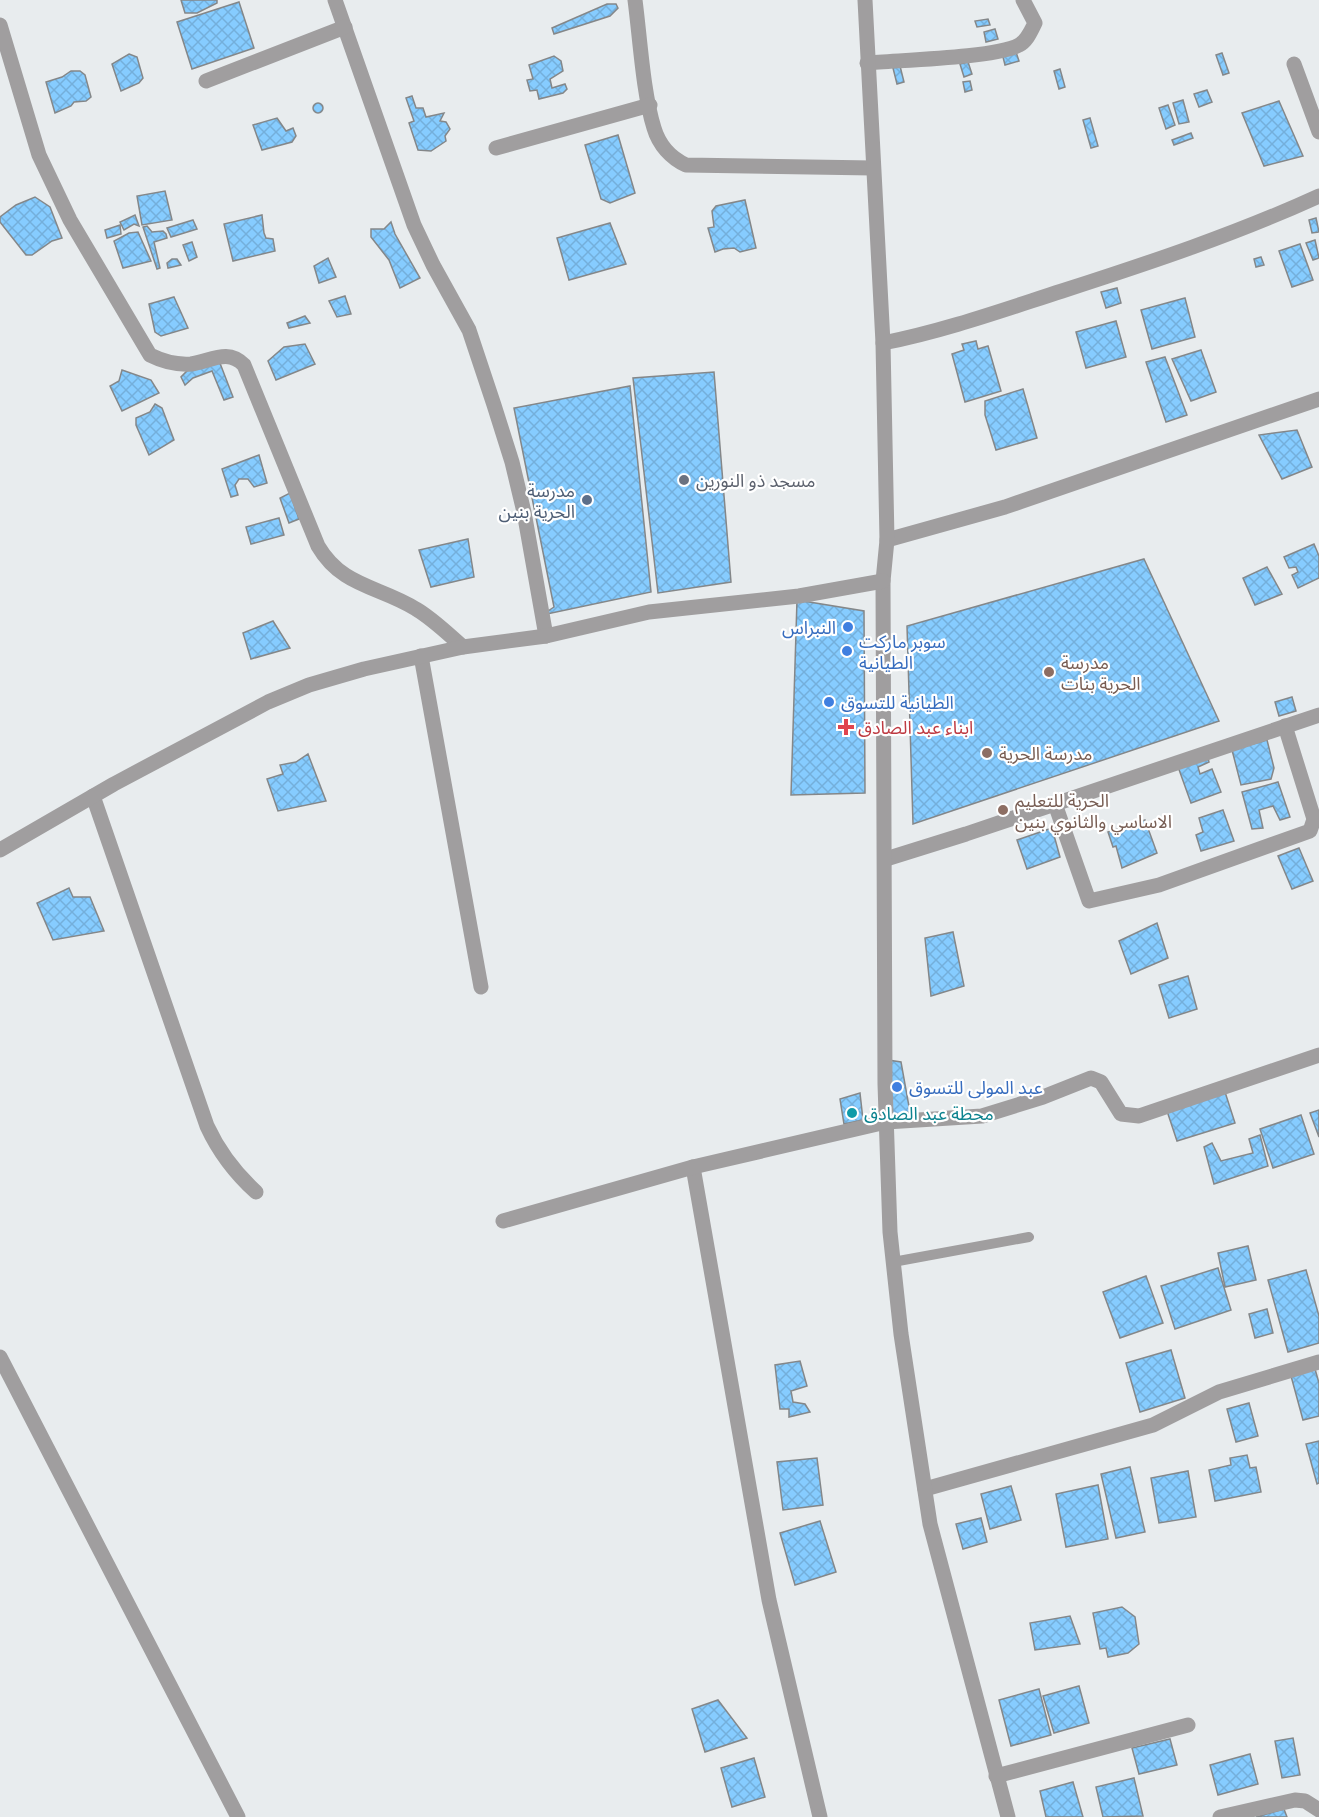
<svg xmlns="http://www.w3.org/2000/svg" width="1319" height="1817" font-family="'Public Sans','Noto Sans Arabic',sans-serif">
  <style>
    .building { fill: url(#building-cross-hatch); stroke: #848789; stroke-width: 1.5 }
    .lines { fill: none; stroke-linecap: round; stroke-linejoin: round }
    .service { stroke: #a09e9f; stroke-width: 10 }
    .minor { stroke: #a09e9f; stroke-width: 15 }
    .tertiary { stroke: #a09e9f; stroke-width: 15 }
    .worship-dot { fill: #6b7280; stroke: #fff; stroke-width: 2 }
    .service-dot { fill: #5c6f8a; stroke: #fff; stroke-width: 2 }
    .shop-dot { fill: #3f7fe0; stroke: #fff; stroke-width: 2 }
    .education-dot { fill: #8d6e63; stroke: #fff; stroke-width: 2 }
    .health-dot { fill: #e0444e; stroke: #fff; stroke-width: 2 }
    .culture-dot { fill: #0f9aa8; stroke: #fff; stroke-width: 2 }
    .labels { text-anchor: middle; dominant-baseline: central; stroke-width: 4.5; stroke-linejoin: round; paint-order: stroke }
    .worship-label { font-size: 18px; fill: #5b616d; stroke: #fff; text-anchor: start }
    .service-label { font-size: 18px; fill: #4e5e75; stroke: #fff; text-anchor: end }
    .shop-label { font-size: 18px; fill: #366cbe; stroke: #fff; text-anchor: start }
    .education-label { font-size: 18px; fill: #785e54; stroke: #fff; text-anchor: start }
    .health-label { font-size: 18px; fill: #be3a42; stroke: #fff; text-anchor: start }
    .culture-label { font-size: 18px; fill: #0d838f; stroke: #fff; text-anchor: start }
  </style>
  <defs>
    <pattern id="building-cross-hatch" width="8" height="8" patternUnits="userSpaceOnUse" patternTransform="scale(1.5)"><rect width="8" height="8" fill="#86ccff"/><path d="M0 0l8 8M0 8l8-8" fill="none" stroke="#74afdb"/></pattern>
  </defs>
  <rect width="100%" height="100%" fill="#e8ecee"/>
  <g class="building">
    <polygon points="181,0 217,0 217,3 197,13 185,13"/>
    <polygon points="239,2 254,48 192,69 177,22"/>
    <polygon points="607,4 616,4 618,8 610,16 554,34 552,28"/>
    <polygon points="988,19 990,25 977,27 975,21"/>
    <polygon points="995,29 998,39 986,42 984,32"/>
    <polygon points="1015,49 1019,61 1005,65 1002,53"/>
    <polygon points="1222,53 1229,73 1223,75 1216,55"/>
    <polygon points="129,54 137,57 143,78 139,83 121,91 112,64"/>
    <polygon points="554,56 561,61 563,71 550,79 552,88 565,84 567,89 563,93 539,99 537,90 530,91 527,80 533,79 529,65"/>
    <polygon points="968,62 972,74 964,77 960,64"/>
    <polygon points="900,66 904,82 897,84 893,68"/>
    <polygon points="1060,69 1065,87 1059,89 1054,71"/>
    <polygon points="71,71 80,71 85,75 91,97 86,101 74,102 71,106 55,113 46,82 62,77"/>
    <polygon points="970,81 972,90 965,92 963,82"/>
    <polygon points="1207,90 1212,102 1199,107 1194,94"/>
    <polygon points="412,96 416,108 423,108 426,117 444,113 440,121 446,122 450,129 445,136 446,141 431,151 418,150 409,123 414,121 406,98"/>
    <polygon points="1183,100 1189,122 1179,124 1173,103"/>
    <polygon points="1279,101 1303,156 1264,166 1242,113"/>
    <circle cx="318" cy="108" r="5"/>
    <polygon points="1168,105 1175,125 1166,129 1159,108"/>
    <polygon points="277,118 286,131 293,128 296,136 292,142 262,150 253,125"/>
    <polygon points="1090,118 1098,146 1091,148 1083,120"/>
    <polygon points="1191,133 1193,138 1174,145 1172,140"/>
    <polygon points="618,135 635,193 610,203 601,199 585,145"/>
    <polygon points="165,191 172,220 142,225 137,196"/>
    <polygon points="35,197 50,207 62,238 52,241 32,255 26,255 0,222 0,217 16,205"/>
    <polygon points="745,200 756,248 740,252 734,248 723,249 715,252 708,228 714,227 712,211 716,206"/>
    <polygon points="135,215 139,226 134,224 124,230 120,222"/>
    <polygon points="262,215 264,233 266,238 273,239 275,251 233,261 224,224"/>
    <polygon points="1316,218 1319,232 1312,233 1309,220"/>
    <polygon points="193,220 197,229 171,237 167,228"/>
    <polygon points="391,222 395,234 420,278 400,288 389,260 371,237 371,229 384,229"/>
    <polygon points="610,223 626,264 569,280 557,238"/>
    <polygon points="120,225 121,234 107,238 105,230"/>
    <polygon points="147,226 152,232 163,231 166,234 167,238 154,242 160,268 157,269 143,227"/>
    <polygon points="138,232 151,261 123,268 114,241 129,233"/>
    <polygon points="1315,240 1319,258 1313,260 1306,243"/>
    <polygon points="192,242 197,257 189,261 183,245"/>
    <polygon points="1300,244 1313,280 1292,287 1279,251"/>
    <polygon points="1261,257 1264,265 1256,267 1254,259"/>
    <polygon points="328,258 336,277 319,283 314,266"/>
    <polygon points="172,259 177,259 181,265 168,268 167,263"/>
    <polygon points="1117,288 1121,303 1106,308 1101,292"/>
    <polygon points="345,296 351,314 337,317 329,301"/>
    <polygon points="174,297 188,328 161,336 155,332 149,304"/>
    <polygon points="1185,298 1195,337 1152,349 1141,310"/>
    <polygon points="305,316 310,323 289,328 287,323"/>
    <polygon points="1116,321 1126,357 1086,368 1076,332"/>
    <polygon points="976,341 978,349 988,346 1001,391 965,402 952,354 964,350 962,344"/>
    <polygon points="305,344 315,364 276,380 268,361 284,347"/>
    <polygon points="1201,350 1216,392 1191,401 1172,359"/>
    <polygon points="1165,357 1187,415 1166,422 1146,362"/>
    <polygon points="218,358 233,397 224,400 212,371 193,378 185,385 181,377 188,370"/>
    <polygon points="122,370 151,380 159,393 122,411 110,386 119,381"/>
    <polygon points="714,372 731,582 658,593 633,378"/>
    <polygon points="630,386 651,592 542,615 554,607 514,408"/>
    <polygon points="1023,389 1037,438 996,450 985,415 985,401"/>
    <polygon points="155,404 162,408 174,440 149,455 136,425 136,418 150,412"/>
    <polygon points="1297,430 1312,467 1282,479 1259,435"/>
    <polygon points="259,455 267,483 254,487 248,479 239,479 235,485 238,495 231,497 222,469"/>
    <polygon points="290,493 299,519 289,523 280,498"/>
    <polygon points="279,518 284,535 251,544 246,527"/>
    <polygon points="468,539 474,577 431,587 419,550"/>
    <polygon points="1314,544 1319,556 1319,578 1298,588 1292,575 1298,572 1296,567 1289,568 1284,557"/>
    <polygon points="1144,559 1219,721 913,824 907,626"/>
    <polygon points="1267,567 1282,594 1255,605 1243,578"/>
    <polygon points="797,600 864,611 865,793 791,795"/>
    <polygon points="273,621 290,648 251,659 243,633"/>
    <polygon points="1292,697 1296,711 1279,716 1275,702"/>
    <polygon points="1267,740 1274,768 1271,779 1241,785 1232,750"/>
    <polygon points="308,754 326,801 278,811 267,779 283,774 280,765 296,762"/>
    <polygon points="1207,754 1209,762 1198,767 1200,774 1212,769 1221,792 1191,803 1177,764"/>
    <polygon points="1278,782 1290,817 1280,820 1273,806 1259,810 1263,828 1252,829 1242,792"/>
    <polygon points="1223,810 1234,841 1201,851 1196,835 1203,832 1199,818"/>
    <polygon points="1145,820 1157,853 1122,868 1116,846 1113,847 1108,832"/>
    <polygon points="1052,828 1060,857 1027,869 1017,840"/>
    <polygon points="1299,848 1313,881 1292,889 1278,856"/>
    <polygon points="69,888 73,897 90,897 104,931 53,940 37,903"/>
    <polygon points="1157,923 1168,958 1131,974 1119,941"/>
    <polygon points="953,932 964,986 931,996 925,938"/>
    <polygon points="1188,976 1197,1009 1169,1018 1159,985"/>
    <polygon points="888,1060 901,1062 910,1112 889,1115"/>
    <polygon points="1225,1092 1235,1123 1177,1141 1167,1111"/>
    <polygon points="860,1093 863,1120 844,1124 840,1099"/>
    <polygon points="1319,1110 1319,1137 1310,1113"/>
    <polygon points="1301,1115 1314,1154 1273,1168 1260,1129"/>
    <polygon points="1260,1135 1268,1166 1214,1184 1204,1147 1212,1143 1221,1161 1253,1153 1249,1139"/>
    <polygon points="1248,1246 1256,1280 1225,1287 1218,1253"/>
    <polygon points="1218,1268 1231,1310 1175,1329 1161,1286"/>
    <polygon points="1306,1270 1319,1316 1319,1343 1288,1352 1268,1280"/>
    <polygon points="1146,1276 1163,1323 1120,1338 1103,1292"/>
    <polygon points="1267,1309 1273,1333 1255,1338 1249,1314"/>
    <polygon points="1171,1350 1185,1398 1140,1412 1126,1363"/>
    <polygon points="800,1361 807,1386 791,1391 793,1402 805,1404 810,1412 789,1417 789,1409 780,1409 775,1365"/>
    <polygon points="1315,1369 1319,1383 1319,1416 1303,1420 1291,1376"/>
    <polygon points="1249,1403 1258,1436 1236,1442 1227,1409"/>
    <polygon points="1319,1441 1319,1483 1317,1484 1306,1444"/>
    <polygon points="1247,1455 1250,1468 1256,1467 1261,1492 1215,1501 1209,1470 1231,1465 1230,1458"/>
    <polygon points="817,1458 823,1505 783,1510 777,1462"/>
    <polygon points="1130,1467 1145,1532 1116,1538 1101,1474"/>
    <polygon points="1188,1471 1196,1517 1159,1523 1151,1478"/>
    <polygon points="1098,1485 1108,1539 1066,1547 1056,1494"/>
    <polygon points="1011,1486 1021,1520 990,1529 981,1494"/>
    <polygon points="981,1518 987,1542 963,1549 956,1524"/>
    <polygon points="820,1521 836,1572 795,1585 780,1533"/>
    <polygon points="1122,1607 1135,1617 1139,1644 1128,1653 1108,1657 1106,1648 1100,1649 1093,1613"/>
    <polygon points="1070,1616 1080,1644 1035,1650 1030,1623"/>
    <polygon points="1079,1686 1089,1723 1054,1733 1043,1696"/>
    <polygon points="1039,1689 1051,1735 1011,1746 999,1700"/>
    <polygon points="718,1700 747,1738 705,1752 692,1709"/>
    <polygon points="1293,1738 1300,1775 1282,1778 1275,1741"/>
    <polygon points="1170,1739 1177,1765 1139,1774 1132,1748"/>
    <polygon points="1250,1754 1258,1784 1218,1795 1210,1765"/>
    <polygon points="754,1758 765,1797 732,1807 721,1768"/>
    <polygon points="1134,1778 1143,1816 1103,1817 1096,1787"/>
    <polygon points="1073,1782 1083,1817 1046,1817 1040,1791"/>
    <polygon points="1284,1809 1287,1817 1256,1817"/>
  </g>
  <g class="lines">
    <polyline class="service" points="893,1262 1029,1237"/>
    <g class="minor">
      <polyline points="335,0 414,225 433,265 469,330 494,405 512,462 524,512 546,636"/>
      <path d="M635,0c5,38 8,93 19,128 5,17 17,30 32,37l187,3"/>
      <path d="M0,25l39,130 31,65 80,135c12,6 27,10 41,9 20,-3 37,-16 53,1l74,181c24,41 61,40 98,63 17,10 32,25 47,38"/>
      <path d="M867,63c32,-3 128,-5 152,-18 8,-4 12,-14 16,-22l-12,-23"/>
      <polyline points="1294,64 1319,132"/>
      <polyline points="206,81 345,27"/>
      <polyline points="496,148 650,105"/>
      <path d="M883,343c61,-12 120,-33 179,-52 87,-28 174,-57 257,-95"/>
      <polyline points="887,540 1005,507 1319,399"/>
      <polyline points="421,656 481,987"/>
      <path d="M93,796l114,330c12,26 27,46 49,66"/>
      <polyline points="1055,804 1089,901 1159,885 1310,831 1314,819 1285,726"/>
      <polyline points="886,859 966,834 1319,715"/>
      <polyline points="693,1167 769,1600 820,1817"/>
      <polyline points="503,1221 693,1167 886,1122 982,1116 1043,1097 1091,1078 1101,1082 1121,1114 1139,1116 1319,1055"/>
      <polyline points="0,1357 238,1817"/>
      <polyline points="925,1489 1153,1425 1219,1392 1319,1362"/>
      <polyline points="996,1776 1188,1725"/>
      <polyline points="1220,1817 1295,1800 1305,1801 1319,1810"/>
    </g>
    <g class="tertiary">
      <polyline points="865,0 883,343 887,540 883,581 885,1084 890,1232 901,1334 930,1524 1008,1817"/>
      <polyline points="0,850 114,784 268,702 309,685 364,669 463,647 546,636 649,612 799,596 883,581"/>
    </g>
  </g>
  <circle class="worship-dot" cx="684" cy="480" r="6"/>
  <circle class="service-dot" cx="587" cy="500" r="6"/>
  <g class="shop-dot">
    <circle cx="848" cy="627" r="6"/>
    <circle cx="847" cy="651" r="6"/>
    <circle cx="829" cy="702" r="6"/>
    <circle cx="897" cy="1087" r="6"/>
  </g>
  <g class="education-dot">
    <circle cx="1049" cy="672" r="6"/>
    <circle cx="987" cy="753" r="6"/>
    <circle cx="1003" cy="810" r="6"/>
  </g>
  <path class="health-dot" d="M843 718h6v6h6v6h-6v6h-6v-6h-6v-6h6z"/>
  <circle class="culture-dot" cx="852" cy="1113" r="6"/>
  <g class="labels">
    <g class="worship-label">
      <text x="696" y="480">مسجد ذو النورين</text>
    </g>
    <g class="service-label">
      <text x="575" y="490">مدرسة<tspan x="575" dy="21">الحرية بنين</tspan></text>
    </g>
    <g class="shop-label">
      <text x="836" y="627" text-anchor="end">النبراس</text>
      <text x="859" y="641">سوبر ماركت<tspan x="859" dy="21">الطيانية</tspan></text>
      <text x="841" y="702">الطيانية للتسوق</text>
      <text x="909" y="1087">عبد المولى للتسوق</text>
    </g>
    <g class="education-label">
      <text x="1061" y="662">مدرسة<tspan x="1061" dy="21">الحرية بنات</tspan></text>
      <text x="999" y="753">مدرسة الحرية</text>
      <text x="1015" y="800">الحرية للتعليم<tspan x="1015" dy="21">الاساسي والثانوي بنين</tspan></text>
    </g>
    <g class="health-label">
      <text x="858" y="727">ابناء عبد الصادق</text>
    </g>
    <g class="culture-label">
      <text x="864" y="1113">محطة عبد الصادق</text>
    </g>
  </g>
</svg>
